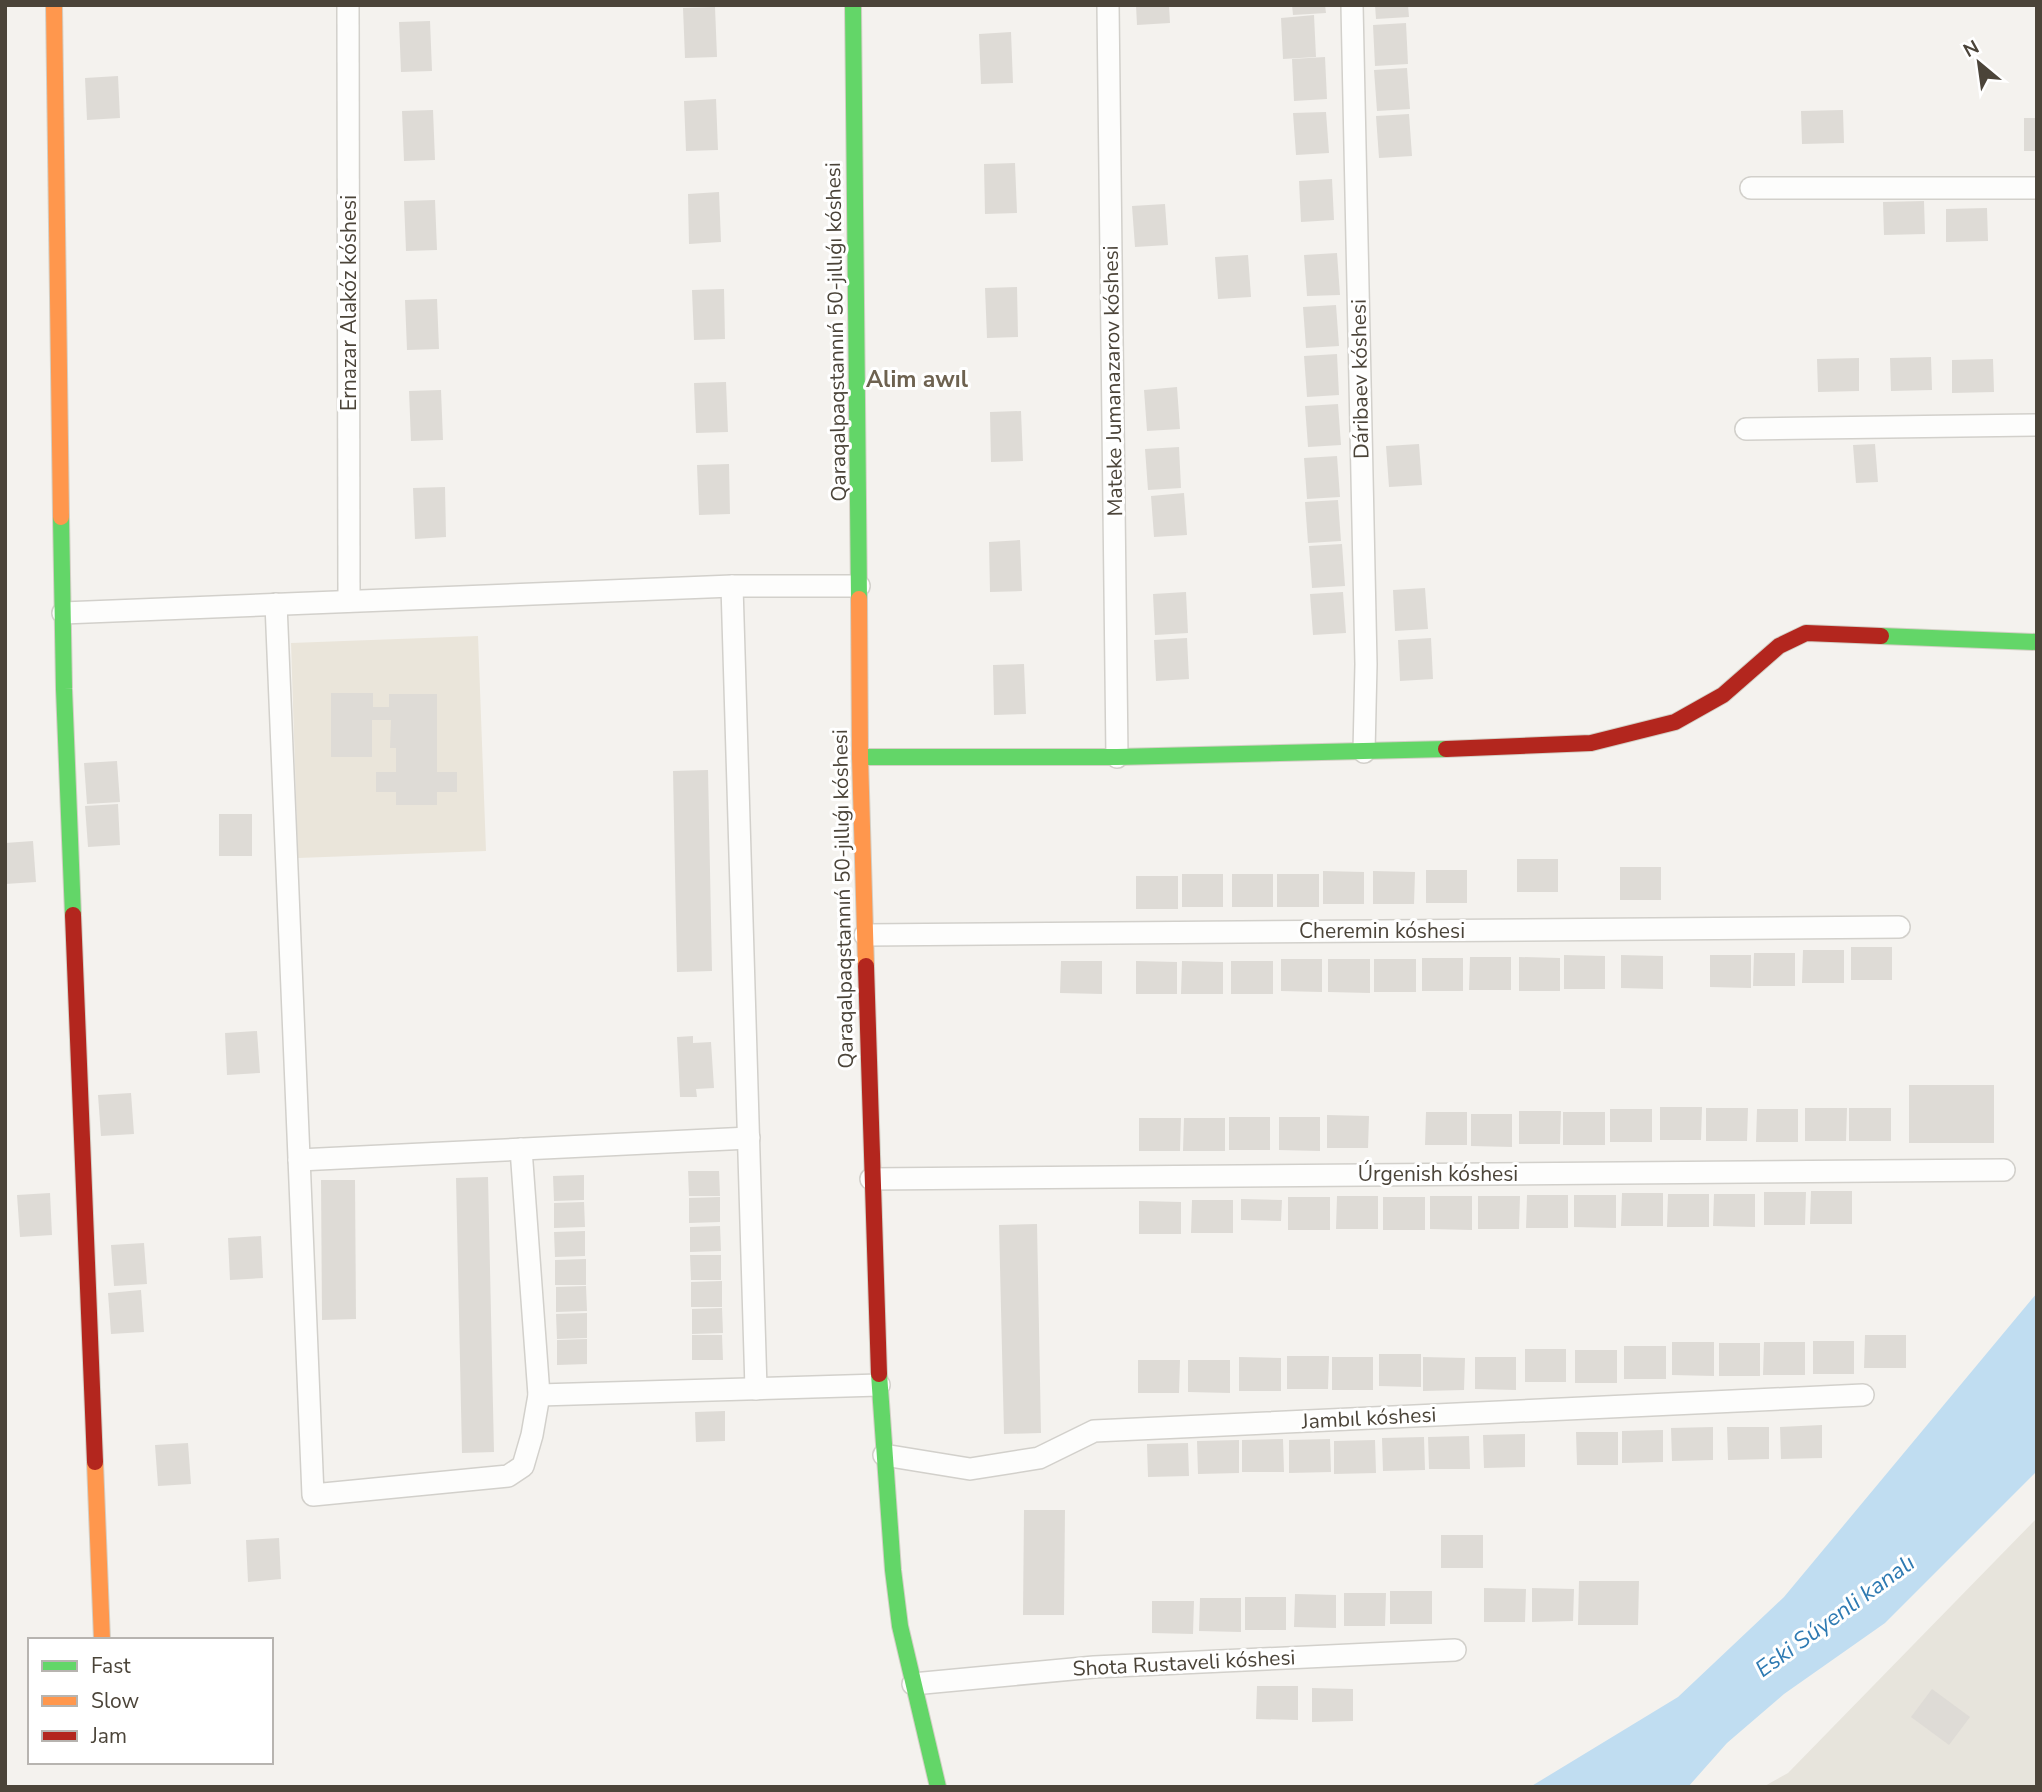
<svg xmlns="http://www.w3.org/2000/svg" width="2042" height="1792" font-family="'Nunito Sans',sans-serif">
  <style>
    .residential { fill: #e7e4dc }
    .education { fill: #eae5da }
    .water { fill: #c0ddf1 }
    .building { fill: #dedbd6 }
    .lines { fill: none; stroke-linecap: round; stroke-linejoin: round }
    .street-casing { stroke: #d2d0cb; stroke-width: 24 }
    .fast-casing { stroke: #d3cfc5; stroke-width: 18 }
    .slow-casing { stroke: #d3cfc5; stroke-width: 18 }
    .jam-casing { stroke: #d3cfc5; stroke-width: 18 }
    .street { stroke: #fdfdfc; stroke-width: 21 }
    .fast { stroke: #63d668; stroke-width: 16 }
    .slow { stroke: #ff974d; stroke-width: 16 }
    .jam { stroke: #b3261e; stroke-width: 16 }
    .labels { text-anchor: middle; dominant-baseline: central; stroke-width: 6; stroke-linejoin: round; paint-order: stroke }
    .street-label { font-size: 21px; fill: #4b4439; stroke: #fff }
    .neighbourhood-label { font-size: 23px; font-weight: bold; fill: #6e6250; stroke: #fff }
    .water-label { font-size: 23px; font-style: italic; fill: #2e7ab2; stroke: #fff }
  </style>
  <rect width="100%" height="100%" fill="#f4f2ee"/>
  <polygon class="residential" points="2037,1518 2037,1787 1763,1787 1788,1773"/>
  <polygon class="education" points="478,636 486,851 298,858 291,643"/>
  <polygon class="water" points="2037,1293 2037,1471 1885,1623 1784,1694 1727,1743 1688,1787 1530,1787 1678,1697 1784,1597"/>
  <g class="building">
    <polygon points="1136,5 1169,5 1170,23 1137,25"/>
    <polygon points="1292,5 1325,5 1326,13 1293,15"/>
    <polygon points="1375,5 1408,5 1409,17 1376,19"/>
    <polygon points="715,7 717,57 685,58 683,8"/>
    <polygon points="1314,15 1316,57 1283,59 1281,18"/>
    <polygon points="430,21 432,71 401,72 399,22"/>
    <polygon points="1406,23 1408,64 1375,66 1373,25"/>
    <polygon points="1011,32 1013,83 981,84 979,34"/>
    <polygon points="1325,57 1327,99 1294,101 1292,59"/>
    <polygon points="1407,68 1410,109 1377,111 1374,70"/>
    <polygon points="118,76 120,118 87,120 85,78"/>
    <polygon points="716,99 718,150 686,151 684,101"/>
    <polygon points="433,110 435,160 404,161 402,111"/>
    <polygon points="1843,110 1844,143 1802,144 1801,111"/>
    <polygon points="1326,112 1329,153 1296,155 1293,113"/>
    <polygon points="1409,114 1412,156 1379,158 1376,116"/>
    <rect x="2024" y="118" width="13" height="33"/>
    <polygon points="1015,163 1017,213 985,214 984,164"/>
    <polygon points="1332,179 1334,220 1301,222 1299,181"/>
    <polygon points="719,192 721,242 689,244 688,194"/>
    <polygon points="435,200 437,250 406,251 404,201"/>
    <polygon points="1924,201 1925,234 1884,235 1883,202"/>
    <polygon points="1165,204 1168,245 1135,247 1132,206"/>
    <polygon points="1987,208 1988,241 1946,242 1946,209"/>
    <polygon points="1337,253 1340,295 1307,296 1304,255"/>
    <polygon points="1248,255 1251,297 1218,299 1215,257"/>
    <polygon points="1017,287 1018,337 987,338 985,288"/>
    <polygon points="724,289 725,339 694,340 692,290"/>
    <polygon points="437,299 439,349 407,350 405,300"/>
    <polygon points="1336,305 1339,346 1306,348 1303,307"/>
    <polygon points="1337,354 1339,395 1307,397 1304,356"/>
    <polygon points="1931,357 1932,390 1891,391 1890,358"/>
    <polygon points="1859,358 1859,391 1818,392 1817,359"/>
    <polygon points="1993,359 1994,392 1952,393 1952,360"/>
    <polygon points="726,382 728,432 696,433 694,383"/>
    <polygon points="1177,387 1180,429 1147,431 1144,390"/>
    <polygon points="441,390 443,440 411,441 409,391"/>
    <polygon points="1338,404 1341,445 1308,447 1305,406"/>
    <polygon points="1021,411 1023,461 991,462 990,412"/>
    <polygon points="1419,444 1422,485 1389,487 1386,446"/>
    <polygon points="1875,444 1878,482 1856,483 1853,445"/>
    <polygon points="1179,447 1181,488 1148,490 1145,449"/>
    <polygon points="1337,456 1340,497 1307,499 1304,458"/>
    <polygon points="729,464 730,514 699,515 697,465"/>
    <polygon points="445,487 446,537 415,539 413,488"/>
    <polygon points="1184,493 1187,535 1154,537 1151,496"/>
    <polygon points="1338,500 1341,541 1308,543 1305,502"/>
    <polygon points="1020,540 1022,591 990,592 989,542"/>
    <polygon points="1342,544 1345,586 1312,588 1309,546"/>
    <polygon points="1425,588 1428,629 1395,631 1393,590"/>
    <polygon points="1186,592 1188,633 1155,635 1153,594"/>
    <polygon points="1343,592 1346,633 1313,635 1310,594"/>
    <polygon points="1187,638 1189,679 1156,681 1154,640"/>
    <polygon points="1431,638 1433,679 1400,681 1398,640"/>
    <polygon points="1024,664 1026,714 994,715 993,665"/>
    <polygon points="331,693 373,693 373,707 389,707 389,694 437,694 437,772 457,772 457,792 437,792 437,805 396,805 396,792 376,792 376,772 396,772 396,748 390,748 391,720 372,720 372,757 331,757"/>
    <polygon points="117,761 120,802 87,804 84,763"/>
    <polygon points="708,770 712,971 677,972 673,771"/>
    <polygon points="118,804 120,845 88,847 85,806"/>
    <rect x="219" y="814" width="33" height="42"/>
    <polygon points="33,841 36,882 5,884 5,843"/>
    <rect x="1517" y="859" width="41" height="33"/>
    <rect x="1620" y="867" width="41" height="33"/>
    <rect x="1426" y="870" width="41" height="33"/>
    <polygon points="1323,871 1364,872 1364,904 1323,904"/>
    <polygon points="1373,871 1415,872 1414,904 1373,904"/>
    <rect x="1182" y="874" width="41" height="33"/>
    <rect x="1232" y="874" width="41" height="33"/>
    <rect x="1277" y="874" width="42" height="33"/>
    <rect x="1136" y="876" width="42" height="33"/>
    <rect x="1851" y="947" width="41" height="33"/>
    <polygon points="1803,950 1844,950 1844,983 1802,983"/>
    <polygon points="1754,953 1795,953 1795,986 1753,986"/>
    <polygon points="1564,955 1605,956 1605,989 1564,989"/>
    <polygon points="1621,955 1663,956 1663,989 1621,988"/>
    <polygon points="1710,955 1751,955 1751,988 1710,987"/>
    <polygon points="1470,957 1511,957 1511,990 1469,990"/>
    <polygon points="1519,957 1560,958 1560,991 1519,991"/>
    <rect x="1422" y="958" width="41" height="33"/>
    <polygon points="1281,959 1322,959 1322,992 1281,991"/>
    <polygon points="1328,959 1370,959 1370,993 1328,992"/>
    <rect x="1374" y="959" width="42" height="33"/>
    <polygon points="1061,961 1102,961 1102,994 1060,993"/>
    <polygon points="1136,961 1177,962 1177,994 1136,994"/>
    <polygon points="1182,961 1223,962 1223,994 1181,994"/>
    <rect x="1231" y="961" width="42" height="33"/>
    <polygon points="257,1031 260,1073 227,1075 225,1033"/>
    <polygon points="693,1036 693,1043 711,1042 714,1088 696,1089 697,1097 680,1097 677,1037"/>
    <rect x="1909" y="1085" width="85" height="58"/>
    <polygon points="131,1093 134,1134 101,1136 98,1095"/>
    <polygon points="1660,1107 1702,1107 1701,1140 1660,1140"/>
    <polygon points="1706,1108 1748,1108 1747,1141 1706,1141"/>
    <polygon points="1805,1108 1847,1108 1846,1141 1805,1141"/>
    <rect x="1849" y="1108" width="42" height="33"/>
    <rect x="1610" y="1109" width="42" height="33"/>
    <polygon points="1757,1109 1798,1109 1798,1142 1756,1142"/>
    <polygon points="1519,1111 1561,1111 1560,1144 1519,1144"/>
    <polygon points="1426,1112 1467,1112 1467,1145 1425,1145"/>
    <rect x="1563" y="1112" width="42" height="33"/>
    <polygon points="1471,1114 1512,1114 1512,1147 1471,1146"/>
    <polygon points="1327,1115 1369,1116 1368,1148 1327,1148"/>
    <rect x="1229" y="1117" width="41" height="33"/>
    <polygon points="1279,1117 1320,1117 1320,1151 1279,1150"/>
    <polygon points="1139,1118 1181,1118 1180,1151 1139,1151"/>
    <polygon points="1184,1118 1225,1118 1225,1151 1183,1151"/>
    <polygon points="688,1171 719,1171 720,1196 689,1196"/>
    <polygon points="584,1175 584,1200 554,1201 553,1176"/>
    <polygon points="488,1177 494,1452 462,1453 456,1178"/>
    <polygon points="321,1180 355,1180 356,1319 322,1320"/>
    <polygon points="1811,1191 1852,1191 1852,1224 1810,1224"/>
    <polygon points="1764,1192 1806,1192 1805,1225 1764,1225"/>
    <polygon points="50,1193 52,1235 20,1237 17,1195"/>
    <polygon points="1622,1193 1663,1193 1663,1226 1621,1226"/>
    <polygon points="1668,1194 1709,1194 1709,1227 1667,1227"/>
    <polygon points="1714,1194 1755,1194 1755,1227 1713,1226"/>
    <polygon points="1527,1195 1568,1195 1568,1228 1526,1228"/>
    <polygon points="1574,1195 1616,1195 1616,1228 1574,1227"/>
    <polygon points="1337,1196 1378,1196 1378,1229 1336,1229"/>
    <polygon points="1430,1196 1472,1196 1472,1230 1430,1229"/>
    <polygon points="1478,1196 1520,1196 1519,1229 1478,1229"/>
    <polygon points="720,1197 720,1222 689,1223 689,1198"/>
    <rect x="1288" y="1197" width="42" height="33"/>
    <rect x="1383" y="1197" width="42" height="33"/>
    <polygon points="1241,1199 1282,1200 1281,1221 1241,1220"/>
    <polygon points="1192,1200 1233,1200 1233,1233 1191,1233"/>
    <polygon points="1139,1201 1181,1202 1181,1234 1139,1234"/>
    <polygon points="584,1202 585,1227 554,1228 554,1203"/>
    <polygon points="1037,1224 1041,1433 1004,1434 999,1225"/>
    <polygon points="720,1226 721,1251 690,1252 690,1227"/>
    <polygon points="585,1231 585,1256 555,1257 554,1232"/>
    <polygon points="261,1236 263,1278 230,1280 228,1238"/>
    <polygon points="144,1243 147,1284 114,1286 111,1245"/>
    <polygon points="690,1255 721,1255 721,1280 691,1280"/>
    <polygon points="586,1259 586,1285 555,1285 555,1260"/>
    <polygon points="722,1281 722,1307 691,1307 691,1282"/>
    <polygon points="586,1286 587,1311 556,1312 556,1287"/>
    <polygon points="141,1290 144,1332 111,1334 108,1293"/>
    <polygon points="722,1308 723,1333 692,1334 692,1309"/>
    <polygon points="587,1313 587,1338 557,1339 556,1314"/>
    <polygon points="692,1335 722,1335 723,1360 692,1360"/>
    <polygon points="1865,1335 1906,1335 1906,1368 1864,1368"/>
    <polygon points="587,1339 587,1364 557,1365 557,1340"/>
    <rect x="1813" y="1341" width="41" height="33"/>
    <polygon points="1672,1342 1714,1342 1714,1376 1672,1375"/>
    <polygon points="1764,1342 1805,1342 1805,1375 1763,1375"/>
    <rect x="1719" y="1343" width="41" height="33"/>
    <rect x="1624" y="1346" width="42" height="33"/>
    <rect x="1525" y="1349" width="41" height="33"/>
    <rect x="1575" y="1350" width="42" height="33"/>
    <polygon points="1379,1354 1421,1354 1421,1387 1379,1386"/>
    <polygon points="1287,1356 1329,1356 1328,1389 1287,1389"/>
    <polygon points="1239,1357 1281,1358 1281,1391 1239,1391"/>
    <rect x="1332" y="1357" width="41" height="33"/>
    <polygon points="1423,1357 1465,1358 1464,1390 1423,1391"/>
    <polygon points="1475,1357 1516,1357 1516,1390 1475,1389"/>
    <polygon points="1138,1360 1180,1360 1179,1393 1138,1393"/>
    <polygon points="1188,1360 1230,1360 1230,1393 1188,1392"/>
    <polygon points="725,1411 725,1441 696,1442 695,1412"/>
    <polygon points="1822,1425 1822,1458 1781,1459 1780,1427"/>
    <polygon points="1713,1427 1713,1460 1672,1461 1671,1428"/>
    <polygon points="1727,1427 1769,1427 1769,1459 1728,1460"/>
    <polygon points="1663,1430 1663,1462 1622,1463 1622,1431"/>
    <polygon points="1576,1432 1618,1432 1618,1465 1577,1465"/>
    <polygon points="1525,1434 1525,1467 1484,1468 1483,1435"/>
    <polygon points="1469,1436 1470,1469 1429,1469 1428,1437"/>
    <polygon points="1424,1437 1425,1470 1383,1471 1382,1438"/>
    <polygon points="1283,1439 1284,1472 1242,1472 1242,1440"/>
    <polygon points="1330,1439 1331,1472 1289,1473 1289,1440"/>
    <polygon points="1239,1440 1239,1473 1198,1474 1197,1441"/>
    <polygon points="1375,1440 1376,1473 1334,1474 1334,1441"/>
    <polygon points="188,1443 191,1484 158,1486 155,1445"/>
    <polygon points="1188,1443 1189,1476 1148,1477 1147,1444"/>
    <polygon points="1024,1510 1065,1510 1064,1615 1023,1615"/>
    <rect x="1441" y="1535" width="42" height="33"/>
    <polygon points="279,1538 281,1579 248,1582 246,1540"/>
    <polygon points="1579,1581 1639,1581 1638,1625 1578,1625"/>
    <polygon points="1484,1588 1526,1589 1525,1622 1484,1622"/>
    <polygon points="1532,1588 1574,1589 1573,1621 1532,1622"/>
    <rect x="1390" y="1591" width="42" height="33"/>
    <polygon points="1344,1593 1386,1593 1385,1626 1344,1626"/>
    <polygon points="1295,1594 1336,1595 1336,1628 1294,1627"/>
    <rect x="1245" y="1597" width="41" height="33"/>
    <polygon points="1200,1598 1241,1598 1241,1632 1199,1631"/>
    <polygon points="1152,1601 1194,1601 1193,1634 1152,1633"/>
    <polygon points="1257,1686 1298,1686 1298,1720 1256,1719"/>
    <polygon points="1312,1688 1353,1689 1353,1721 1312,1722"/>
    <polygon points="1932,1689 1970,1717 1949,1745 1911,1717"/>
  </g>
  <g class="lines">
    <g class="street-casing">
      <g id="street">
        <polyline points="348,5 349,601"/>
        <polyline points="1108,5 1117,757"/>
        <polyline points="1352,5 1366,664 1364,752"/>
        <polyline points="1751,188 2037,188"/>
        <polyline points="1746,429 2037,425"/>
        <polyline points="732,586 756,1389"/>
        <polyline points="276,604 313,1495 508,1476 523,1466 532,1435 539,1395 521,1149"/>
        <polyline points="63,613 732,586 859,586"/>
        <polyline points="865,935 1899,927"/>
        <polyline points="299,1160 749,1138"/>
        <polyline points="871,1179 2004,1170"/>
        <polyline points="539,1395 879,1385"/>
        <polyline points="884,1455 970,1469 1039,1458 1094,1431 1863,1395"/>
        <polyline points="913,1684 1094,1667 1455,1650"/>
      </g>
    </g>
    <g class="fast-casing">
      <g id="fast">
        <polyline points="853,5 859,599"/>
        <polyline points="61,517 64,689 73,915"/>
        <polyline points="1881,636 2037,642"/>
        <polyline points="860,757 1117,757 1446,749"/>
        <polyline points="879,1374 893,1570 900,1626 938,1787"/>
      </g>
    </g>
    <g class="slow-casing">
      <g id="slow">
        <polyline points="54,5 61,517"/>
        <polyline points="859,599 860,757 866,966"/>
        <polyline points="95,1462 102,1640"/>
      </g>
    </g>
    <g class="jam-casing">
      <g id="jam">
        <polyline points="1446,749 1591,743 1675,722 1723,695 1779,646 1806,633 1881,636"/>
        <polyline points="73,915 95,1462"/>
        <polyline points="866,966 879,1374"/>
      </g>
    </g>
    <use href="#street" class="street"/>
    <use href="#fast" class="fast"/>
    <use href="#slow" class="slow"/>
    <use href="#jam" class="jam"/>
  </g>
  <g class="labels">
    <g class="street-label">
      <text transform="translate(349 303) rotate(-90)">Ernazar Alakóz kóshesi</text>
      <text transform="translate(836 332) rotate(-91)">Qaraqalpaqstannıń 50-jıllıǵı kóshesi</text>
      <text transform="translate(1360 379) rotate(-91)">Dáribaev kóshesi</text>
      <text transform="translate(1113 381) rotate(-91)">Mateke Jumanazarov kóshesi</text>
      <text transform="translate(843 899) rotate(-91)">Qaraqalpaqstannıń 50-jıllıǵı kóshesi</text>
      <text x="1382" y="931">Cheremin kóshesi</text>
      <text x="1438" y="1174">Úrgenish kóshesi</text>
      <text transform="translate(1369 1418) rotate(-3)">Jambıl kóshesi</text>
      <text transform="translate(1184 1663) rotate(-3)">Shota Rustaveli kóshesi</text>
    </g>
    <g class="neighbourhood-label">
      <text x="917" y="379">Alim awıl</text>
    </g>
    <g class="water-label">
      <text transform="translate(1835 1616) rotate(-36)">Eski Súyenli kanalı</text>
    </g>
  </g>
  <rect width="2042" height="1792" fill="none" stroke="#4b4439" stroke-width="14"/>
  <rect x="28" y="1638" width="245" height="126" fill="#ffffff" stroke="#b7b4b0" stroke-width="2"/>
  <rect x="42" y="1661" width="35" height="10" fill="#63d668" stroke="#b7b4b0" stroke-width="2"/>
  <text x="91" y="1673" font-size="21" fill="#4b4439">Fast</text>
  <rect x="42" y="1696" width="35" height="10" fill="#ff974d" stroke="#b7b4b0" stroke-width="2"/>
  <text x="91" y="1708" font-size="21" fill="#4b4439">Slow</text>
  <rect x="42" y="1731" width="35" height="10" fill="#b3261e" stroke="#b7b4b0" stroke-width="2"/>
  <text x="91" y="1743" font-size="21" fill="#4b4439">Jam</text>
  <g transform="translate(1979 63) rotate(331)" stroke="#ffffff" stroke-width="5" paint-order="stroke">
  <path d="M0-5L12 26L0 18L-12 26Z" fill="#4b4439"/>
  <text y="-10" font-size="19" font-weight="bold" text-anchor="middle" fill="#4b4439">N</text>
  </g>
</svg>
